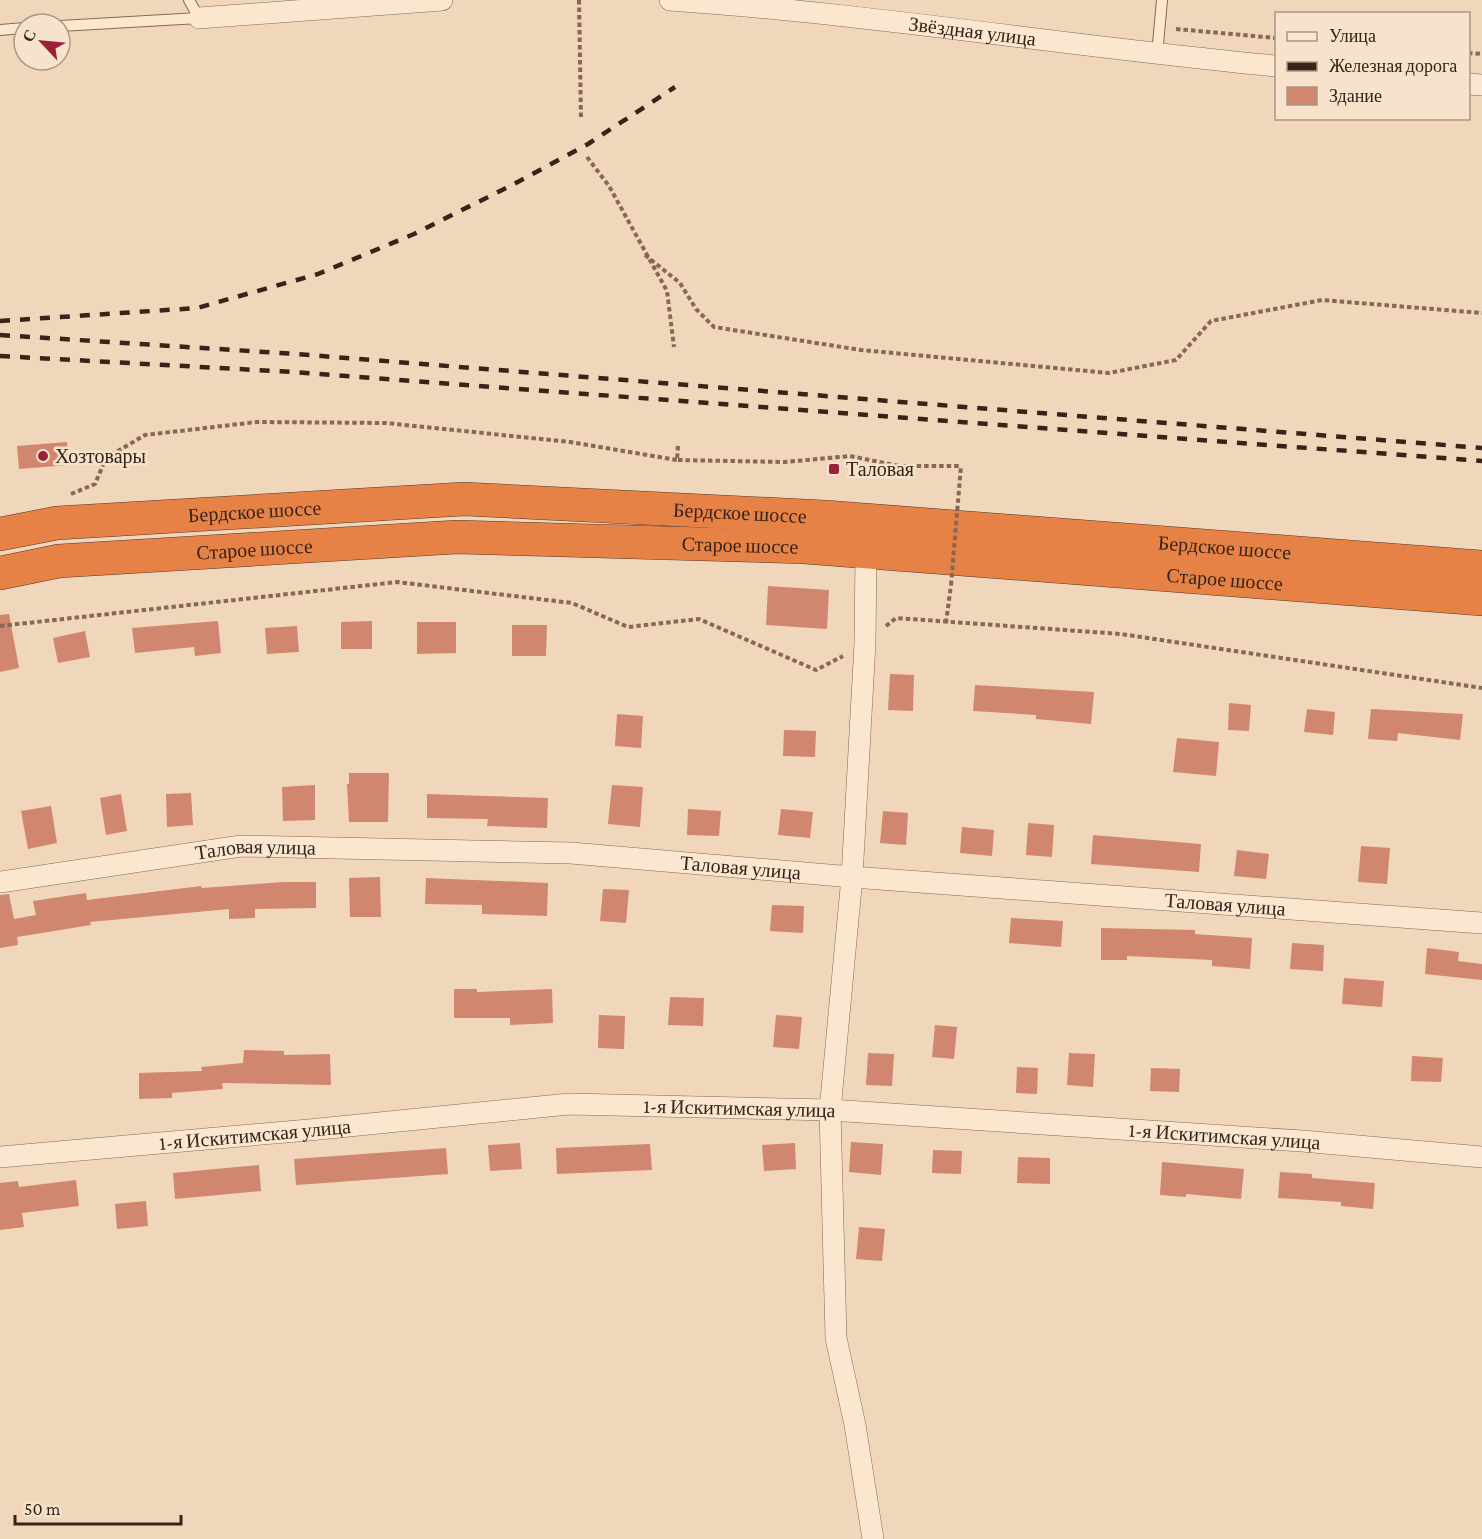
<svg xmlns="http://www.w3.org/2000/svg" width="1482" height="1539" font-family="'Crimson Pro',serif">
  <style>
    .building { fill: #d1866f }
    .lines { fill: none; stroke-linecap: round; stroke-linejoin: round }
    .lane-casing { stroke: #886755; stroke-width: 12 }
    .street-casing { stroke: #886755; stroke-width: 22 }
    .highway-casing { stroke: #55362a; stroke-width: 34 }
    .path { stroke: #886755; stroke-width: 4; stroke-dasharray: 4.5 3; stroke-linecap: butt }
    .lane { stroke: #fbe6cf; stroke-width: 10 }
    .street { stroke: #fbe6cf; stroke-width: 21 }
    .highway { stroke: #e68246; stroke-width: 33 }
    .rail { stroke: #36231a; stroke-width: 4.5; stroke-dasharray: 10 10; stroke-linecap: butt }
    .path-bridge { stroke: #886755; stroke-width: 4; stroke-dasharray: 4.5 3; stroke-linecap: butt }
    .poi-dot { fill: #9b2138; stroke: #f7e3cc; stroke-width: 2 }
    .labels { text-anchor: middle; dominant-baseline: central; stroke-width: 5; stroke-linejoin: round; paint-order: stroke }
    .street-label { font-size: 20px; fill: #36231a; stroke: #f7e3cc }
    .poi-label { font-size: 20px; fill: #36231a; stroke: #f7e3cc; text-anchor: start }
  </style>
  <rect width="100%" height="100%" fill="#f0d7bc"/>
  <g class="building">
    <polygon points="67,442 69,465 19,469 17,446"/>
    <polygon points="768,586 829,590 827,629 766,625"/>
    <polygon points="9,614 19,668 0,672 0,615"/>
    <polygon points="218,621 221,653 195,656 194,647 135,653 132,628"/>
    <polygon points="372,621 372,649 341,649 341,622"/>
    <polygon points="417,622 456,622 456,653 417,654"/>
    <polygon points="512,625 547,625 546,656 512,656"/>
    <polygon points="297,626 299,652 267,654 265,628"/>
    <polygon points="85,631 90,657 58,663 53,638"/>
    <polygon points="890,674 914,675 913,711 888,710"/>
    <polygon points="975,685 1094,692 1091,724 1036,719 1036,715 973,711"/>
    <polygon points="1229,703 1251,705 1249,731 1228,730"/>
    <polygon points="1307,709 1335,712 1333,735 1304,732"/>
    <polygon points="1371,709 1463,714 1460,740 1398,733 1397,741 1368,739"/>
    <polygon points="617,714 643,716 641,748 615,746"/>
    <polygon points="784,730 816,731 815,757 783,756"/>
    <polygon points="1177,738 1219,742 1216,776 1173,772"/>
    <polygon points="349,773 389,773 388,822 349,822 347,784 349,784"/>
    <polygon points="315,785 315,820 283,821 282,787"/>
    <polygon points="612,785 643,787 640,827 608,824"/>
    <polygon points="191,793 193,825 167,827 166,794"/>
    <polygon points="121,794 127,831 106,835 100,798"/>
    <polygon points="427,794 548,798 547,828 487,826 488,819 427,818"/>
    <polygon points="51,806 57,843 28,849 21,811"/>
    <polygon points="688,809 721,811 719,836 687,835"/>
    <polygon points="781,809 813,812 810,838 778,835"/>
    <polygon points="883,811 908,813 906,845 880,843"/>
    <polygon points="1028,823 1054,825 1052,857 1026,855"/>
    <polygon points="962,827 994,830 992,856 960,853"/>
    <polygon points="1093,835 1201,844 1199,872 1091,864"/>
    <polygon points="1361,846 1390,848 1387,884 1358,882"/>
    <polygon points="1237,850 1269,854 1266,879 1234,876"/>
    <polygon points="380,877 381,917 350,917 349,878"/>
    <polygon points="426,878 548,883 547,916 482,914 482,905 425,904"/>
    <polygon points="283,882 316,882 316,908 255,909 255,918 229,919 229,909 90,922 91,925 17,937 18,945 0,948 0,895 9,894 14,919 36,915 33,901 86,893 87,900 201,886 202,888"/>
    <polygon points="603,889 629,890 626,923 600,921"/>
    <polygon points="772,905 804,906 803,933 770,931"/>
    <polygon points="1011,918 1063,921 1061,947 1009,943"/>
    <polygon points="1101,928 1195,930 1195,934 1252,938 1250,969 1212,966 1212,960 1127,956 1127,960 1101,960"/>
    <polygon points="1292,943 1324,945 1323,971 1290,969"/>
    <polygon points="1427,948 1459,952 1458,961 1482,964 1482,980 1425,974"/>
    <polygon points="1344,978 1384,981 1382,1007 1342,1004"/>
    <polygon points="454,989 477,989 477,992 552,989 553,1023 510,1025 510,1018 454,1018"/>
    <polygon points="670,997 704,998 703,1026 668,1025"/>
    <polygon points="599,1015 625,1016 624,1049 598,1048"/>
    <polygon points="776,1015 802,1017 799,1049 773,1047"/>
    <polygon points="935,1025 957,1027 954,1059 932,1057"/>
    <polygon points="244,1050 284,1051 284,1055 330,1054 331,1085 222,1083 223,1089 172,1093 172,1098 139,1099 139,1073 202,1071 201,1067 243,1063"/>
    <polygon points="868,1053 894,1054 892,1086 866,1085"/>
    <polygon points="1069,1053 1095,1054 1093,1087 1067,1085"/>
    <polygon points="1412,1056 1443,1058 1441,1082 1411,1081"/>
    <polygon points="1017,1067 1038,1068 1037,1094 1016,1093"/>
    <polygon points="1151,1068 1180,1069 1179,1092 1150,1091"/>
    <polygon points="851,1142 883,1144 881,1175 849,1172"/>
    <polygon points="520,1143 522,1169 490,1171 488,1145"/>
    <polygon points="795,1143 796,1169 764,1171 762,1145"/>
    <polygon points="650,1144 652,1170 557,1174 556,1148"/>
    <polygon points="446,1148 448,1174 296,1185 294,1159"/>
    <polygon points="933,1150 962,1151 961,1174 932,1173"/>
    <polygon points="1018,1157 1050,1158 1050,1184 1017,1183"/>
    <polygon points="1162,1162 1244,1169 1241,1199 1186,1194 1186,1197 1160,1195"/>
    <polygon points="259,1165 261,1191 175,1199 173,1173"/>
    <polygon points="1280,1172 1312,1174 1312,1178 1375,1183 1373,1209 1341,1206 1341,1202 1278,1198"/>
    <polygon points="76,1180 79,1206 22,1213 24,1227 0,1230 0,1183 18,1181 19,1187"/>
    <polygon points="146,1201 148,1226 117,1229 115,1204"/>
    <polygon points="859,1227 885,1229 882,1261 856,1259"/>
  </g>
  <g class="lines">
    <g class="lane-casing">
      <g id="lane">
        <polyline points="60,26 199,18 189,0"/>
        <polyline points="0,30 24,28"/>
        <polyline points="1157,55 1162,0"/>
      </g>
    </g>
    <g class="street-casing">
      <g id="street">
        <path id="s1" d="M670,0c203,14 404,47 606,66"/>
        <polyline points="199,18 442,0"/>
        <polyline points="1468,84 1482,85"/>
        <polyline points="866,552 865,643 852,877 830,1110 836,1338 855,1425 873,1539"/>
        <path id="s2" d="M0,882l241,-36 330,7 281,24 630,46"/>
        <path id="s3" d="M0,1157l309,-27 260,-26 261,6 472,31 180,16"/>
      </g>
    </g>
    <g class="highway-casing">
      <g id="highway">
        <path id="s4" d="M0,534l57,-11 407,-24 361,18 657,50"/>
        <path id="s5" d="M0,573l59,-12 398,-24 347,10 678,52"/>
      </g>
    </g>
    <g class="path">
      <polyline points="579,0 581,119"/>
      <polyline points="1176,29 1276,38"/>
      <polyline points="1468,53 1482,54"/>
      <polyline points="587,157 609,186 667,291 674,347"/>
      <polyline points="645,255 680,283 696,309 714,327 861,350 1109,373 1176,360 1211,321 1322,300 1482,313"/>
      <polyline points="678,446 677,460 785,462 850,456 899,466 961,466"/>
      <polyline points="71,494 95,484 106,458 145,435 257,422 386,423 570,442 677,460"/>
      <polyline points="946,623 951,585"/>
      <polyline points="0,626 397,582 572,603 628,627 699,619 816,670 843,656"/>
      <polyline points="886,626 896,618 1121,634 1482,688"/>
    </g>
    <use href="#lane" class="lane"/>
    <use href="#street" class="street"/>
    <use href="#highway" class="highway"/>
    <g class="rail">
      <polyline points="0,321 197,308 318,274 414,234 512,185 588,144 675,87"/>
      <polyline points="0,335 296,354 1482,448"/>
      <polyline points="0,356 293,372 1482,461"/>
    </g>
    <polyline class="path-bridge" points="951,585 961,466"/>
  </g>
  <g class="poi-dot">
    <circle cx="43" cy="456" r="6"/>
    <rect x="828" y="463" width="12" height="12" rx="3"/>
  </g>
  <g class="labels">
    <g class="street-label">
      <text stroke="none"><textPath href="#s1" startOffset="304">Звёздная улица</textPath></text>
      <text stroke="none"><textPath href="#s4" startOffset="256">Бердское шоссе</textPath></text>
      <text stroke="none"><textPath href="#s4" startOffset="742">Бердское шоссе</textPath></text>
      <text stroke="none"><textPath href="#s5" startOffset="742">Старое шоссе</textPath></text>
      <text stroke="none"><textPath href="#s4" startOffset="1228">Бердское шоссе</textPath></text>
      <text stroke="none"><textPath href="#s5" startOffset="256">Старое шоссе</textPath></text>
      <text stroke="none"><textPath href="#s5" startOffset="1228">Старое шоссе</textPath></text>
      <text stroke="none"><textPath href="#s2" startOffset="258">Таловая улица</textPath></text>
      <text stroke="none"><textPath href="#s2" startOffset="744">Таловая улица</textPath></text>
      <text stroke="none"><textPath href="#s2" startOffset="1230">Таловая улица</textPath></text>
      <text stroke="none"><textPath href="#s3" startOffset="742">1-я Искитимская улица</textPath></text>
      <text stroke="none"><textPath href="#s3" startOffset="256">1-я Искитимская улица</textPath></text>
      <text stroke="none"><textPath href="#s3" startOffset="1228">1-я Искитимская улица</textPath></text>
    </g>
    <g class="poi-label">
      <text x="55" y="456">Хозтовары</text>
      <text x="846" y="469">Таловая</text>
    </g>
  </g>
  <rect x="1275" y="12" width="195" height="108" fill="#f7e3cc" stroke="#aa9685" stroke-width="1.5"/>
  <rect x="1287" y="32" width="30" height="9" fill="#fbe6cf" stroke="#aa9685" stroke-width="1.5"/>
  <text x="1329" y="42" font-size="18" fill="#36231a">Улица</text>
  <rect x="1287" y="62" width="30" height="9" fill="#36231a" stroke="#aa9685" stroke-width="1.5"/>
  <text x="1329" y="72" font-size="18" fill="#36231a">Железная дорога</text>
  <rect x="1287" y="87" width="30" height="18" fill="#d1866f" stroke="#aa9685" stroke-width="1.5"/>
  <text x="1329" y="102" font-size="18" fill="#36231a">Здание</text>
  <g transform="translate(42 42) rotate(296)"><circle r="28" fill="#f7e3cc" stroke="#aa9685" stroke-width="1.5"/>
  <path d="M0-4.5L10 22L0 15L-10 22Z" fill="#9b2138"/>
  <text y="-9" font-size="16" font-weight="bold" text-anchor="middle" fill="#36231a">С</text>
  </g>
  <path d="M15 1515v9h166v-9" fill="none" stroke="#36231a" stroke-width="3"/>
  <text x="24" y="1515" font-size="18" fill="#36231a" stroke="#f7e3cc" stroke-width="4.5" paint-order="stroke">50 m</text>
</svg>
